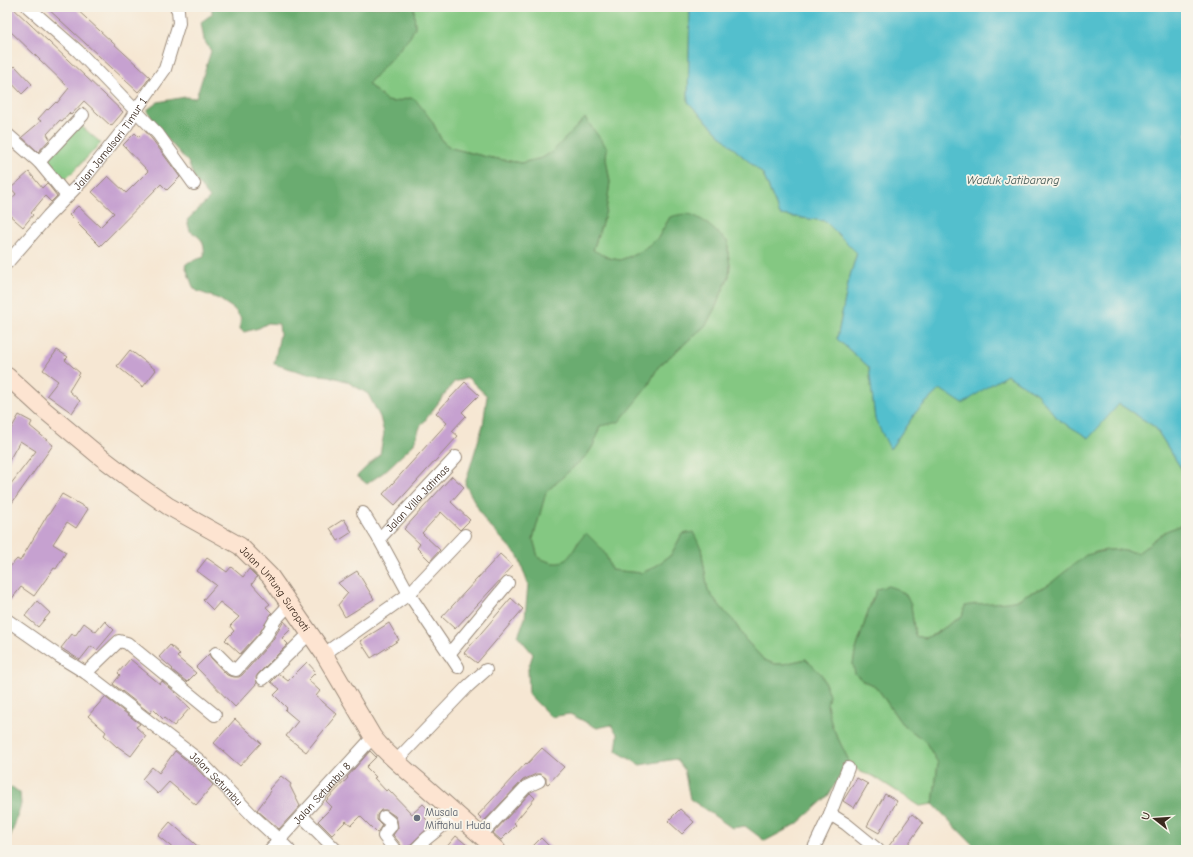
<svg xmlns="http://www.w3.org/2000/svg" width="1193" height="857" font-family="'Comic Neue',sans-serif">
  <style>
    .green { fill: #84c882; stroke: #607950 }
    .forest { fill: #6bac70; stroke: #536b47 }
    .water { fill: #53bfcd; stroke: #477476 }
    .building { fill: #c6a1d0 }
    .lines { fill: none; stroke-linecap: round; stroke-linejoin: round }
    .minor-casing { stroke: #988878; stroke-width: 14 }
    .secondary-casing { stroke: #988878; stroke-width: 19 }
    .minor { stroke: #fff; stroke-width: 12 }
    .secondary { stroke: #fde4d1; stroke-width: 17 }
    .worship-dot { fill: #6b7280; stroke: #f7f3e8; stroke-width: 1.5 }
    .labels { text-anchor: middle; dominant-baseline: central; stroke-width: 3.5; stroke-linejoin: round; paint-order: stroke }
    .street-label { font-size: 11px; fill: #3b2a1e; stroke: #f7f3e8 }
    .worship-label { font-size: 11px; fill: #5b616d; stroke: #f7f3e8; text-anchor: start }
    .water-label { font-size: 12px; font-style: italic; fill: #425753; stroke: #f7f3e8 }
  </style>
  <rect width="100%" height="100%" fill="#f7f3e8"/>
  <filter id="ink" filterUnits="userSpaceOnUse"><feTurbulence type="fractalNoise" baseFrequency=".025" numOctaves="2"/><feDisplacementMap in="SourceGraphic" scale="8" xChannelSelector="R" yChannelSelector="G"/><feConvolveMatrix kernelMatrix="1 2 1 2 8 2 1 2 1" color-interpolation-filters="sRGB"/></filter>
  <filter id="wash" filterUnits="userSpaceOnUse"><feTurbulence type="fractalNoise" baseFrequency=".012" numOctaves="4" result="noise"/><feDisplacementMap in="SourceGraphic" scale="16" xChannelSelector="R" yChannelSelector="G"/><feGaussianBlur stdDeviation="0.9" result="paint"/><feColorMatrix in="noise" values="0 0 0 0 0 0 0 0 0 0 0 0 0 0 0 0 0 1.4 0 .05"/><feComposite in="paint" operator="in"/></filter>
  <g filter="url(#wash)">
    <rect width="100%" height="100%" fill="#f6e7d3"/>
    <g class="green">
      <path d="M414,7h276l-2,95 43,44 32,28 17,41 45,6 32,32 -8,26 -12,60 32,28 6,52 16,29 25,-36 24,-23 47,-2 20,-12 30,19 22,26 60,-16 36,23 31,49v46c-7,6 -16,6 -23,11 -8,6 -16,13 -25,20 -14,-2 -29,-5 -42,-1 -17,6 -29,19 -43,30 -8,5 -17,8 -25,12 -4,1 -7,4 -11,6 -16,6 -35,2 -51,6l-4,10 -27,18 -10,4 -10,-2 -4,-31 -39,-6 -17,54 -2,11 10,17 10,4 7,7 12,18 10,14 23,17 13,22 -5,41 -13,2 -47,-30 -13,-4 -11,-11 -17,-35 -5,-21 2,-10 -7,-20 -16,-16 -22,5h-9l-11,-4 -19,-21 -12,-19 -8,-8 -17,-21 -7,-43 -19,-14 -11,21 -18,13 -12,5 -31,-3 -2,-10 -30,-18c-10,22 -17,27 -40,15l-5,-18 13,-47 41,-37 6,-9 7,-20 48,-40 10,-19 48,-42 10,-19 13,-30 1,-11 -2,-12v-11l-58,-25 -12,21 -18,14 -9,4 -11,4 -11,-2 -16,-7 13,-40 4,-29 -4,-23 1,-11 -22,-29 -33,33 -10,6 -21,5 -34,-6 -36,-9 -9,-7 -10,-20 -22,-23 -16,4 -7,-1 -19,-17 42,-47 5,-10z"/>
      <polygon points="79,124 101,143 64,181 45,163"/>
    </g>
    <g class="forest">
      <path d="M212,7h202l1,20 -5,10 -42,47 19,17 7,1 16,-4 5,1 17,22 10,20 9,7 36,9 34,6 21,-5 10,-6 33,-34 22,30 -1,11 4,23 -4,29 -13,39 16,8 11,2 11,-4 9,-4 18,-14 12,-21c7,-2 15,-4 22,-2 13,4 26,19 36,27v11l2,12 -1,11 -13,30 -10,19 -48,42 -10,19 -29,36 -19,4 -7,20 -6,9 -41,37 -13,47 5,18c32,17 30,-5 48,-24 14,14 20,17 25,37l30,3 12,-5 18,-13 11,-21 11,-2 8,16 7,43 17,21 8,8 12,19 19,21 11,4h9l22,-5 16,16 7,20 -2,10 5,21 17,35 -21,35 -31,28 -32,17 -20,-15 -13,2 -42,-29 -6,-30 -8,-10 -36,6 -24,-14 2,-16 -7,-10 -14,3 -27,-14 -19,3 -22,-22 -1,-26 5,-15 -15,-18 7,-18 3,-34 -10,-28 -33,-35 -20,-37 18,-59 4,-29 -19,-18 -14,4 -34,45 -6,17 -30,28 -17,12 -10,-8 23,-22 4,-21 -4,-16 -12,-23 -22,-13 -17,-5 -21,-2 -34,-10 6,-30 -1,-10 -11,-1 -9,5 -15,4 -4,-3 1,-11 -7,-9 -15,-10 -22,-8 -4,-4 -8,-22 4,-3 15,-5c1,-15 -1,-18 -14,-26l-3,-11 23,-22 -15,-18 -7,-18 -29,-32 -12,-20 11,-8 27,-5 11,1 15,-47 -7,-11 -3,-18 11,-8z"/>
      <path d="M1186,522v328h-208l-45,-46 5,-41 -13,-22 -23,-17 -10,-14 -12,-18 -7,-7 -10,-4 -8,-7 -2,-10 2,-11 14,-44 8,-20 11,-3 9,3 9,6 5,10 4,31 10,2 10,-4 27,-18 3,-10 11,-2 31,-2 11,-2 9,-6 16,-6 9,-6 34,-27 22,-5h10l20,3c9,-7 17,-14 25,-20 7,-5 16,-5 23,-11z"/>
      <polygon points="12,787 20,793 21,804 11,836 7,840 7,788"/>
    </g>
    <polygon class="water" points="690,7 1186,7 1186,476 1155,427 1119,404 1089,438 1059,420 1037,394 1007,375 987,387 963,404 940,389 916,412 890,449 875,419 869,367 837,339 849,279 857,253 825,221 780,215 763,174 731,146 688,102"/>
    <g id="blocks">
      <g class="building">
        <polygon points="7,7 12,7 123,112 111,126 84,101 71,115 69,113 62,121 60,120 47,134 50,139 38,152 22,137 41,121 38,119 47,109 48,110 56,102 57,103 69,88 7,28"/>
        <polygon points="46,7 74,7 150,77 145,84 138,92"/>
        <polygon points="7,62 13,68 15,66 32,84 22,94 7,78"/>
        <polygon points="145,131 152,139 180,177 167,190 161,184 100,246 69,215 78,206 100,227 114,213 92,192 108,176 126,193 148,171 123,145 135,133 139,137"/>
        <polygon points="29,172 42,188 47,183 57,196 51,202 45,196 31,213 33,215 23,227 7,213 7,204 16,194 11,188"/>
        <polygon points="57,350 68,357 65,360 80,373 69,391 80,401 72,413 47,395 58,381 43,370"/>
        <polygon points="130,350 156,370 143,387 117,366"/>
        <polygon points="465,382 479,395 462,412 466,416 452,431 458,436 395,505 383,494 447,423 436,413"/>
        <polygon points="19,415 32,422 30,426 53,445 7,510 7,489 36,451 20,441 7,464 7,436"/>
        <polygon points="452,476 464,487 451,502 470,520 460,530 441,512 422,533 440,550 430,561 417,548 420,544 404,529"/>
        <polygon points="62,494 88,509 76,528 67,522 53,544 66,552 56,569 54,568 34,596 21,587 7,605 7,570 17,559 20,561 48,514 49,514"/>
        <polygon points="344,519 352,532 338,541 330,528"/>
        <polygon points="500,554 513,566 455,629 442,617"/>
        <polygon points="207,558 227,572 231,567 243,577 249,569 257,577 252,584 270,604 266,607 272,613 260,632 240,654 225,640 234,631 230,626 239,617 220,602 213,610 203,600 216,585 197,571"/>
        <polygon points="357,571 374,599 345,617 338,605 348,593 338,583"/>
        <polygon points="511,598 523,609 477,663 464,653"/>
        <polygon points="37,601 50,613 38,627 25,616"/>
        <polygon points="105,621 114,630 97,650 91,646 80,660 61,648 72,634 75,636 84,623 96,632"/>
        <polygon points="284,621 291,629 282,638 288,644 258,674 256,677 257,683 235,707 196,667 209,654 211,658 227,675 234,677 239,677 242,675 272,641"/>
        <polygon points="389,623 399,640 371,658 360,641"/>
        <polygon points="170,645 180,654 177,657 196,673 187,682 172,670 173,669 159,657"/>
        <polygon points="130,659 160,684 162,681 176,693 175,694 190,708 174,726 164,718 163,719 153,709 150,713 113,684 120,675 118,673"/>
        <polygon points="307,662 316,672 308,680 320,691 316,696 337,714 306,752 286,736 298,721 285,710 287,708 274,695 280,689 271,682 279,674 288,681"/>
        <polygon points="105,697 140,724 136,727 146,736 131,756 117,746 117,747 104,735 106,732 88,716"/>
        <polygon points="235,719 261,743 240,766 214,743"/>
        <polygon points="542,748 564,767 548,784 546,783 546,778 540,774 536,774 523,780 484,821 478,815 526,763 527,764"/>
        <polygon points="175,751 196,768 213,785 196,805 169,782 158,794 142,779 152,767 159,773"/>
        <polygon points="370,751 376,757 366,767 376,777 374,778 386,791 388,789 412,814 423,804 431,812 425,818 431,825 410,845 408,850 402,850 401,845 393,835 398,828 397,820 395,816 386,810 381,810 377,815 377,820 382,825 377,833 360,816 351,825 346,821 332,835 318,821 332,807 326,801 348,778 347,777"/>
        <polygon points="281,776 291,784 290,786 300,806 279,829 257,810 271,791 269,789"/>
        <polygon points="857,778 868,784 854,808 843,801"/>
        <polygon points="530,793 535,798 514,823 516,825 501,840 493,833"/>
        <polygon points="885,794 897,801 879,833 867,826"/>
        <polygon points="680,809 694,822 682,834 668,821"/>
        <polygon points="912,814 923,823 904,850 886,850"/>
        <polygon points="170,822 202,850 175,850 158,836"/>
        <polygon points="456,836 473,850 444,850"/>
        <polygon points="541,838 553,850 529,850"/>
      </g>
    </g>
  </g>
  <g filter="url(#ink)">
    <use href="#blocks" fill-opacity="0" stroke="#988878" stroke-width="1"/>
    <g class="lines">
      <g class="minor-casing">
        <g id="minor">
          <polyline points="28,7 78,51 158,134 194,184"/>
          <polyline points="7,134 39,162 67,196"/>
          <polyline points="39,162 83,115"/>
          <path id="s1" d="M7,263l41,-47 35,-36 44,-55 9,-15 29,-41 14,-46 -1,-13 -2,-3"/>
          <polyline points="363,513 379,539 409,594 458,667"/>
          <path id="s2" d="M379,539l77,-82"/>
          <path id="s3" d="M7,620l53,37 26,16 113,87 54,56 26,24 10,10"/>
          <polyline points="216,653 232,669 236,670 266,636 275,620 290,604"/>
          <polyline points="324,654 409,594 465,535"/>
          <polyline points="449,654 508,583"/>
          <polyline points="86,673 119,641 127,643 215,715"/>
          <polyline points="263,679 310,633"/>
          <polyline points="396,761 468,686 486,670"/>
          <polyline points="830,814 848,768"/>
          <polyline points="302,816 336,850"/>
          <polyline points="384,817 390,822 391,826 386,832 384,836 395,850"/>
          <polyline points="481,835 526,787 539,781"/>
          <path id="s4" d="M270,850l103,-113"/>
          <polyline points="415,850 426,839 457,814"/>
          <polyline points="813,850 830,814 846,824 878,850"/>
        </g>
      </g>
      <g class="secondary-casing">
        <g id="secondary">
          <path id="s5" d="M7,376l36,33 54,45 38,29 33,23 72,40 30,30 54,78 49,83c13,17 30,30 46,44 26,23 52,46 78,69"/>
        </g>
      </g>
      <use href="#minor" class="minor"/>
      <use href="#secondary" class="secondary"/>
    </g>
  </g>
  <circle class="worship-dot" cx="417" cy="818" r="4"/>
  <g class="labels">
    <g class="street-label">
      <text stroke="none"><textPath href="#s1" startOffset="158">Jalan Jamalsari Timur 1</textPath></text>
      <text stroke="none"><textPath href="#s2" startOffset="56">Jalan Villa Jatimas</textPath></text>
      <text stroke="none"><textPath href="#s5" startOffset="345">Jalan Untung Suropati</textPath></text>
      <text stroke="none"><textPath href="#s3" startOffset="263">Jalan Setumbu</textPath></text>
      <text stroke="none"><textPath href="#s4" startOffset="77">Jalan Setumbu 8</textPath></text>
    </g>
    <g class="worship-label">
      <text x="425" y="812">Musala<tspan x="425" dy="13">Miftahul Huda</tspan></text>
    </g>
    <g class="water-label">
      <text x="1013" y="180">Waduk Jatibarang</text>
    </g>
  </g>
  <rect width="1193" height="857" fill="none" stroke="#f7f3e8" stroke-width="24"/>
  <g transform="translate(1155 819) rotate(287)" stroke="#f7f3e8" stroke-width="3" paint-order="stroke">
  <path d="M0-3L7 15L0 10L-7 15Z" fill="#3b2a1e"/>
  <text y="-6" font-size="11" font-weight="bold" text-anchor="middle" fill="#3b2a1e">U</text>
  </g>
</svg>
